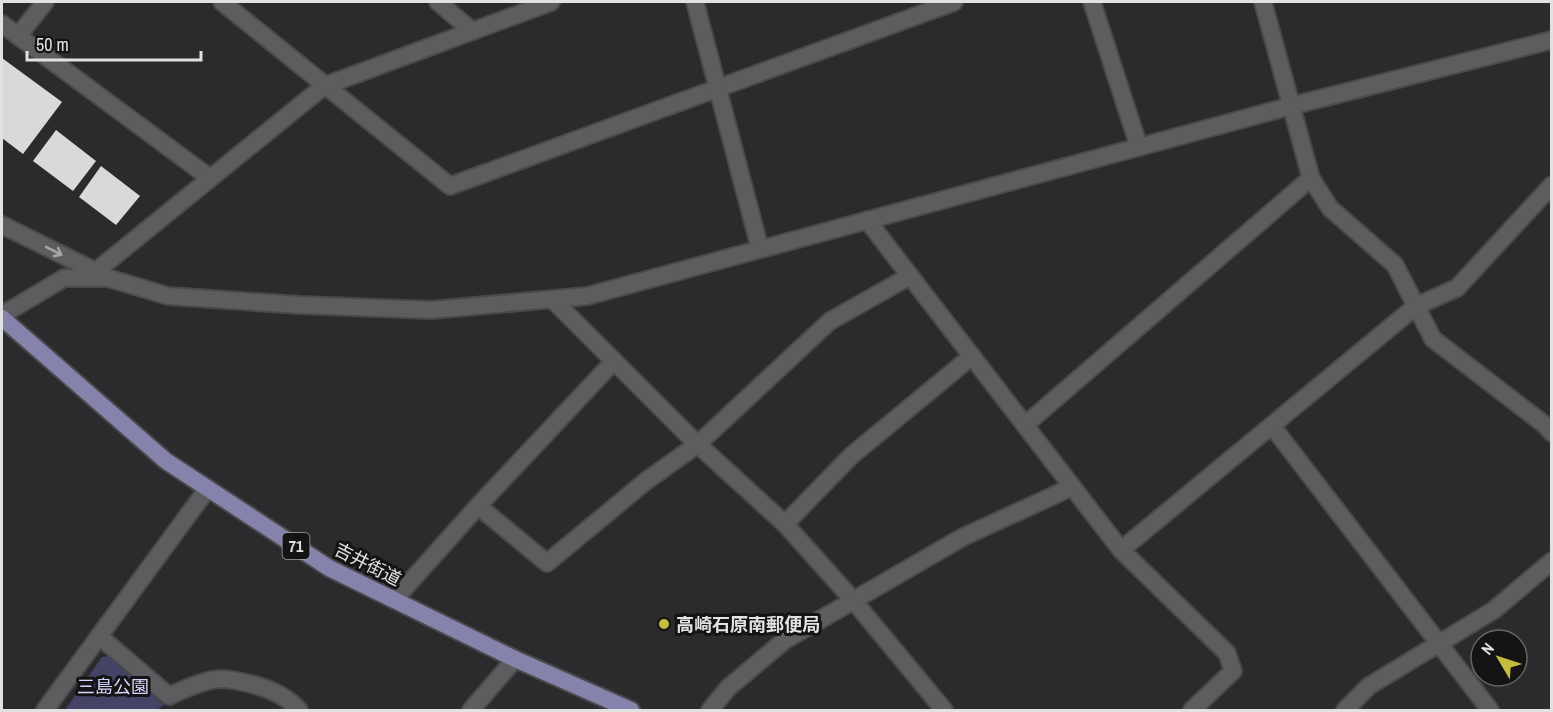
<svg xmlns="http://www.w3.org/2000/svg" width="1553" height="712" font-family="'Archivo Narrow','Noto Sans JP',sans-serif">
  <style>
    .green { fill: #444265 }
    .building { fill: #d9d9dc }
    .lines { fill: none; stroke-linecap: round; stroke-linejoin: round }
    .minor-casing { stroke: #49494b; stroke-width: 20 }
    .tertiary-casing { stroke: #49494b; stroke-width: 20 }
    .primary-casing { stroke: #49494b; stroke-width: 20 }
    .minor { stroke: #5d5d5f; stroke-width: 16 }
    .tertiary { stroke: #5d5d5f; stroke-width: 16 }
    .primary { stroke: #8583ab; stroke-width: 16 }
    .oneway { stroke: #a6a6a8 }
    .poi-dot { fill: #c4bd3e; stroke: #141415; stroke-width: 2 }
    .labels { text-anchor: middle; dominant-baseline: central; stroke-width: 6; stroke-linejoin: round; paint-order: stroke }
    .shield { fill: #141415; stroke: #a4a4a5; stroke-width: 1.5 }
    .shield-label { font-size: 16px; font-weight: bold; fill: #e2e2e3 }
    .street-label { font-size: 18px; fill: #e2e2e3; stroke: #141415 }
    .poi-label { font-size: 18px; font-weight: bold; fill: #e2e2e3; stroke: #141415; text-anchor: start }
    .park-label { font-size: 18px; fill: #d6d5ff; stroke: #141415 }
  </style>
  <rect width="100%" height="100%" fill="#2b2b2d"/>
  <polygon class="green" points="114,656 167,702 157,710 65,710 102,657"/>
  <g class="building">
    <polygon points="2,58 62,102 23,154 2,138"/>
    <polygon points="56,130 96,161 73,191 33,161"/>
    <polygon points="101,166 140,196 116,225 79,197"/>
  </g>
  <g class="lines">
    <g class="minor-casing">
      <g id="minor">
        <polyline points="222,2 450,186 954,2"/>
        <polyline points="438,2 472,31"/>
        <polyline points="695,2 760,249"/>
        <polyline points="1092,2 1139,147"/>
        <polyline points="1263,2 1311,178 1330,208 1395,265 1433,339 1545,425 1552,433"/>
        <polyline points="2,24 210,178"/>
        <polyline points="18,36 45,2"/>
        <polyline points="867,220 1121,550 1227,653 1233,671 1192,710"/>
        <polyline points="95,272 324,86 551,2"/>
        <polyline points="552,299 694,441 785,524 853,600 944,710"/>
        <polyline points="1025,425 1311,178"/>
        <polyline points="1272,426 1490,710"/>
        <polyline points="478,506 547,563 646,481 698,444 830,321 910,276"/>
        <polyline points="785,524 851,456 972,356"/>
        <polyline points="1121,550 1416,306 1457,288 1552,185"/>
        <polyline points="394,600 478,506 614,361"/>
        <path d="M99,636l70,60c16,-7 36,-17 54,-17 4,0 10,1 14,2 23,4 46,11 62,29"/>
        <polyline points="45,710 208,488"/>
        <polyline points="471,710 515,659"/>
        <polyline points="710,710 728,688 785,640 963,537 1072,487"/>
        <polyline points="1345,710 1369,686 1494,610 1552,561"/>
      </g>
    </g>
    <g class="tertiary-casing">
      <g id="tertiary">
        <polyline points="2,225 105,276"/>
        <polyline points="2,315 64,278 108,278 168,296 300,305 431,310 587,296 1291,106 1552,40"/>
      </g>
    </g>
    <g class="primary-casing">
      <polyline id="primary" points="2,318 166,461 329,568 515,659 631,710"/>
    </g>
    <use href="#minor" class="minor"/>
    <use href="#tertiary" class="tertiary"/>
    <use href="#primary" class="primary"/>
  </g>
  <defs><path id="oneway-shaft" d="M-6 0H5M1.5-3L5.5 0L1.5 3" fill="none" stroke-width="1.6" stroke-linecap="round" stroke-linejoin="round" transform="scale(1.5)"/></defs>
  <use class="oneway" href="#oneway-shaft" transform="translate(54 251) rotate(27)"/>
  <circle class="poi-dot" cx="664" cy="624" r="6"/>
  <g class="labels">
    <rect class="shield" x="282.5" y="533" width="27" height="26" rx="4.5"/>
    <g class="shield-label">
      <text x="296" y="546">71</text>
    </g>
    <g class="street-label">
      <text transform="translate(368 564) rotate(27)">吉井街道</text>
    </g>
    <g class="poi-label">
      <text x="676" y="624">高崎石原南郵便局</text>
    </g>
    <g class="park-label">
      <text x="113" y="686">三島公園</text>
    </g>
  </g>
  <rect width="1553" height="712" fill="none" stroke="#e2e2e3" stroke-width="6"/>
  <g transform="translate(1499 658) rotate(309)"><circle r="28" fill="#141415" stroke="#666667" stroke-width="1.5"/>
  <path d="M0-4.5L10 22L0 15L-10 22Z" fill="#c4bd3e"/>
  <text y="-9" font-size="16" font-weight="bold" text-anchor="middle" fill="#e2e2e3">N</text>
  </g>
  <path d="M27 51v9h174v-9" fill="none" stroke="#e2e2e3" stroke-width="3"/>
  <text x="36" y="51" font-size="18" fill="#e2e2e3" stroke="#141415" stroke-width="4.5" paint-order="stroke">50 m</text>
</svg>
